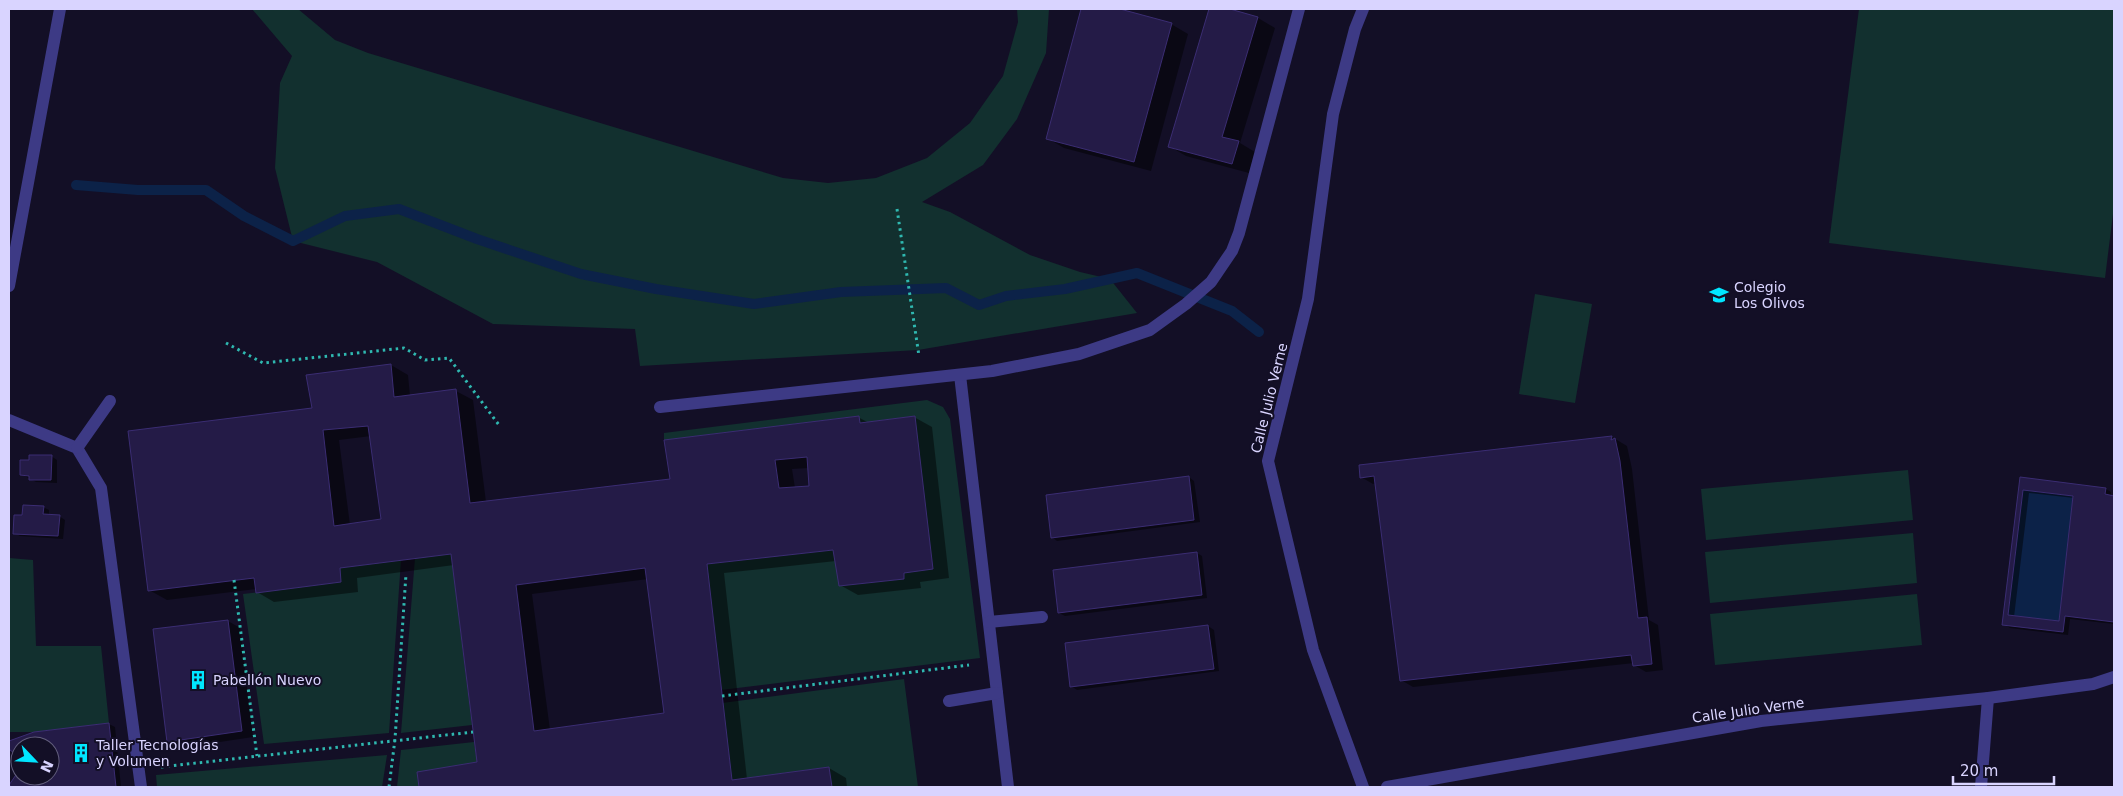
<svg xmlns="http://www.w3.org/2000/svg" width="2123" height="796" font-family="'DejaVu Sans',sans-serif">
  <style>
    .green { fill: #12302f }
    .water { fill: #0c2248 }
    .shadow { fill: #0007; fill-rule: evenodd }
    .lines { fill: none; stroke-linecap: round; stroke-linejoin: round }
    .stream { stroke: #0c2248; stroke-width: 10 }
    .building { fill: #241b47; stroke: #3b2d73; fill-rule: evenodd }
    .path { stroke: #2fb8b0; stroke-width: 3; stroke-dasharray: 2.5 4; stroke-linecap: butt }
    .service { stroke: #3d3a85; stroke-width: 12 }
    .minor { stroke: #3d3a85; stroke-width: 12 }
    .labels { text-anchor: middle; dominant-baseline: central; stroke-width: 4; stroke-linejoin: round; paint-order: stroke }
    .poi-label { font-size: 14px; fill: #d9d4ff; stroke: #130f26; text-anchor: start }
    .street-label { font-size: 14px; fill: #d9d4ff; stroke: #130f26 }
  </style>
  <rect width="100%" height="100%" fill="#130f26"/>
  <g class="green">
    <polygon points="252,9 298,9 335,40 368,53 783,178 828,183 876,178 927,158 970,123 1003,76 1018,22 1017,9 1049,9 1046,53 1017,119 983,165 922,202 950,212 1030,255 1080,272 1110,279 1137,313 918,350 640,366 635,329 493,324 377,262 293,241 275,168 280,83 292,56"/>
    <polygon points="1859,9 2114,9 2114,206 2105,278 1829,243"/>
    <polygon points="1535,294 1592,304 1575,403 1519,394"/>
    <polygon points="927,400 943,407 950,419 980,658 721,690 707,564 833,550 840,586 904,579 914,416 860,423 858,416 664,440 664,433"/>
    <polygon points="1908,470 1913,520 1706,540 1701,489"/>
    <polygon points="1913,533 1917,583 1710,603 1705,552"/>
    <polygon points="451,554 472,725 401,733 415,558"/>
    <polygon points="9,558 33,560 36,646 101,646 109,723 34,732 9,732"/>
    <polygon points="401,560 389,733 264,744 243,594 341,582 340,568"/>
    <polygon points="1917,594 1922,645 1715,665 1710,614"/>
    <polygon points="904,679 918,787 832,787 829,767 732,780 722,703"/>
    <polygon points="474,742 477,762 417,773 419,787 397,787 401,750"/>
    <polygon points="387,755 382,787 157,787 156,775"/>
  </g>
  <polygon class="water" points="2023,490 2073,496 2059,621 2008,615"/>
  <g class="shadow">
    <polygon points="1083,9 1115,9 1171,24 1188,34 1151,171 1064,148 1047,138"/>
    <polygon points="1210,9 1226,9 1258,18 1275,28 1240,143 1255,152 1249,173 1186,156 1169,146"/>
    <path d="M391,365l17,10 2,21 46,-5 17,9 13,102 185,-22 187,-63 11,6 45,-6 18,10 17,151 -29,4 1,6 -63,7 -18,-10 -4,-24 -112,12 23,206 82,-11 17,10 1,9h-427l-2,-14 60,-10 -24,-198 -97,13 1,14 -84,10 -17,-10v-3l-90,11 -18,-10 165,-181zM371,436l11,84 -32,5 -11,-85zM809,468l1,19 -15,1 -3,-19zM648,579l17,135 -115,16 -18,-136z"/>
    <polygon points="1612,437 1627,446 1632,469 1649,620 1658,625 1663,670 1646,672 1634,665 1634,663 1413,687 1401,680 1376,483 1373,484 1361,477 1360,466"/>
    <polygon points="51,456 57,460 57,483 36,482 21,474 31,461"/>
    <polygon points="1189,477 1194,481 1200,522 1057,541 1052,537"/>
    <path d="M2021,479l85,10 5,3v4l3,1v127l-44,-5 -2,16 -58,-7 -6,-4zM2029,493l45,5 -14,125 -46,-6z"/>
    <polygon points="43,507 49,510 49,516 59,516 65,520 63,539 20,536 15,533 23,516"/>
    <polygon points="1197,553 1202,556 1207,598 1065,616 1059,613"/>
    <polygon points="228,621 240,628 253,737 180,748 168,741"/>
    <polygon points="1208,626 1214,630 1219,671 1077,690 1071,686"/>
    <polygon points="109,724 115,727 121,787 14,787 9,784 20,771 20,776 50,776 50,746 20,746 20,756 9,747 9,742 35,733"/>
  </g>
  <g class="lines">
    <polyline class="stream" points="76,185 138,190 206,190 244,216 293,241 345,216 399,209 477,239 581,274 656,289 754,304 841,292 946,288 979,305 1006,296 1065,289 1137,273 1232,311 1259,332"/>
  </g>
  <g class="building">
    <polygon points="1081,9 1120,9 1172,23 1134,162 1046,139"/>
    <polygon points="1209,9 1230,9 1258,17 1222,137 1239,141 1232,164 1168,147"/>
    <path d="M391,364l3,33 62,-8 14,114 200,-24 -6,-39 195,-24 1,7 55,-7 18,153 -29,4v6l-65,7 -6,-36 -126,14 25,216 97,-13 3,20h-413l-2,-15 60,-10 -26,-208 -111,14 1,14 -85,11 -2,-15 -106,13 -20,-160 184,-23 -6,-33zM368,426l13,93 -47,7 -11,-96zM807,457l2,29 -30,2 -4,-28zM645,568l19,145 -130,18 -18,-146z"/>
    <polygon points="1612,436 1611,440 1615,438 1620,461 1638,618 1647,617 1652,664 1633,666 1631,655 1400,681 1374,476 1360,478 1359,465"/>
    <polygon points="29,455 52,455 51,480 29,480 29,476 20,475 20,460 29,460"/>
    <polygon points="1189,476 1194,520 1051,538 1046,495"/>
    <path d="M2020,477l86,11 -1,6 9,2v126l-49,-6 -2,16 -61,-7zM2023,490l50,6 -14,125 -51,-6z"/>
    <polygon points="23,505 44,506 43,514 60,515 58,536 13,534 14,515 22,515"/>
    <polygon points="1197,552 1202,595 1058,613 1053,570"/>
    <polygon points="228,620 242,731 167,742 153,629"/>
    <polygon points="1208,625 1214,669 1070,687 1065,643"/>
    <polygon points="109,723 116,787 12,787 9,785 20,769 20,776 50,776 50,746 20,746 20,758 9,749 9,741 34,732"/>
  </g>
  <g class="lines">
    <g class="path">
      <polyline points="897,209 919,356"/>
      <polyline points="226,343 263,363 404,348 425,360 449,358 499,425"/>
      <polyline points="234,580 257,756"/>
      <polyline points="722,696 969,665"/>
      <polyline points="161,767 473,732"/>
      <polyline points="389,787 395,739 406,574"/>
    </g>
    <g class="service">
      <polyline points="960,375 1008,787"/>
      <polyline points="660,407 992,371 1079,354 1150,330 1186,304 1211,282 1232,251 1239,233 1299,9"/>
      <polyline points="9,420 77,448 101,488 141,787"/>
      <polyline points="77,448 110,401"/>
      <polyline points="989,622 1042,617"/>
      <polyline points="949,701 997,693"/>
      <polyline points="1981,787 1988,698"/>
    </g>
    <g class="minor">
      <polyline points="9,286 60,9"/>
      <polyline points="1363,787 1313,650 1268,461 1308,299 1333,114 1355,29 1363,9"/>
      <polyline points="1387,787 1761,721 1988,698 2093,684 2114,677"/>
    </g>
  </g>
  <defs>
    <g id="school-bare" transform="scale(1.5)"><path d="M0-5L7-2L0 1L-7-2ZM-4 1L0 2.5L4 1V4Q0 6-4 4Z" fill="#00e5ff" stroke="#130f26" stroke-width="2.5" paint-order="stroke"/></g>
    <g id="building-bare" transform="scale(1.5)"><path d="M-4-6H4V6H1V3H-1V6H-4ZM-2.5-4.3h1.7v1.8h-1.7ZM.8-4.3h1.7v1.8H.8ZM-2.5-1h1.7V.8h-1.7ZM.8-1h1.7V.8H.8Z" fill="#00e5ff" stroke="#130f26" stroke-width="2.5" paint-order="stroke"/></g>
  </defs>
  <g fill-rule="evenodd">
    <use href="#school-bare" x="1719" y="295"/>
    <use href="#building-bare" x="198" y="680"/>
    <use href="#building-bare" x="81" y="753"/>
  </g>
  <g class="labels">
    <g class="poi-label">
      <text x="1734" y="287">Colegio<tspan x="1734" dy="16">Los Olivos</tspan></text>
      <text x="213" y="680">Pabellón Nuevo</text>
      <text x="96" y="745">Taller Tecnologías<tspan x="96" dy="16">y Volumen</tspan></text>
    </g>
    <g class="street-label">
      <text transform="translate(1269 398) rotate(-76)">Calle Julio Verne</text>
      <text transform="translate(1748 710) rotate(-8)">Calle Julio Verne</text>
    </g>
  </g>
  <rect width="2123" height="796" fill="none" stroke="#d9d4ff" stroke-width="20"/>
  <g transform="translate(35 761) rotate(115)"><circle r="24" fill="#130f26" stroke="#625e7d"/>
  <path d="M0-4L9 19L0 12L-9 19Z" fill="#00e5ff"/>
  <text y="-8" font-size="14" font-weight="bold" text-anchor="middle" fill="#d9d4ff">N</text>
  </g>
  <path d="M1953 776v8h101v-8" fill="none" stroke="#d9d4ff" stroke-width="2.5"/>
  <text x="1960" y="776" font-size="15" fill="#d9d4ff" stroke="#130f26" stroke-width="4" paint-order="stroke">20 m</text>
</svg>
